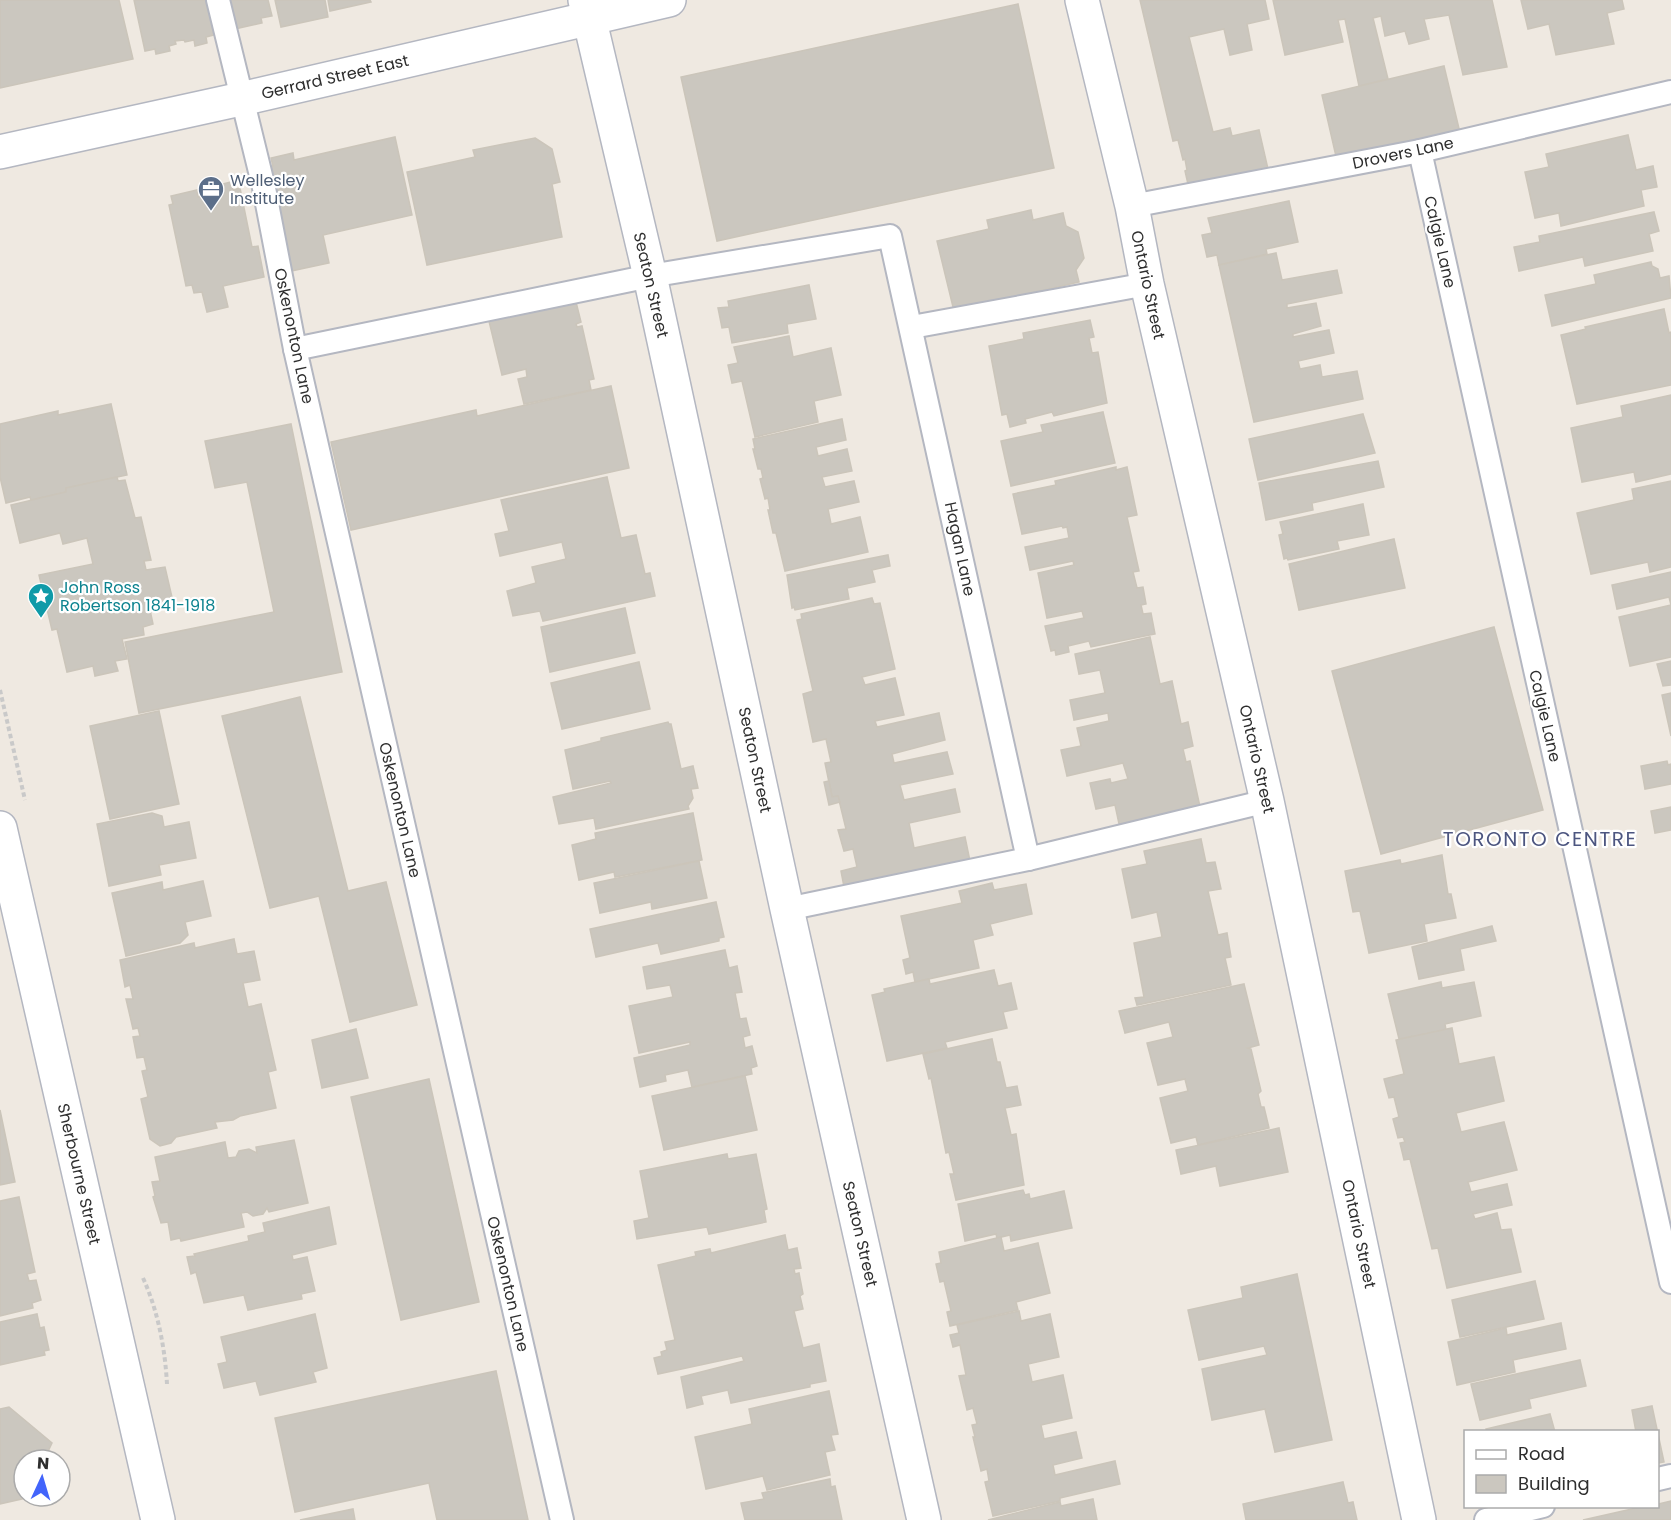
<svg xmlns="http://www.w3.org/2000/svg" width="1671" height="1520" font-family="Poppins,sans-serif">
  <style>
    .building { fill: #cbc7bf; stroke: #cbc5ba; stroke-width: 1.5 }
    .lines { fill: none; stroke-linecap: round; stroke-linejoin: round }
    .service-casing { stroke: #b4b7c1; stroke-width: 26 }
    .minor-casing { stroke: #b4b7c1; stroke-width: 36 }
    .tertiary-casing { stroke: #b4b7c1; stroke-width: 36 }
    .path { stroke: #c9c9c9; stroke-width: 4; stroke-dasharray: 4.5 3; stroke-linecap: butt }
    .service { stroke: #fff; stroke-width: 22 }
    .minor { stroke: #fff; stroke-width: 33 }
    .tertiary { stroke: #fff; stroke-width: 33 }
    .labels { text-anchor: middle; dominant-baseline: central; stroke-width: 4.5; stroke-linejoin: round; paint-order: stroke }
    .street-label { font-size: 16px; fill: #2e2e2e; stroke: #fff }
    .service-label { font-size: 16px; fill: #4e5e75; stroke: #fff; text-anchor: start }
    .culture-label { font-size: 16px; fill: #0d838f; stroke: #fff; text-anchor: start }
    .quarter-label { font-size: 20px; letter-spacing: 1.5px; fill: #4d5680; stroke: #fff }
  </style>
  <rect width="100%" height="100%" fill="#efe9e1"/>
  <g class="building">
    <polygon points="0,0 119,0 133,59 0,88"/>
    <polygon points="134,0 207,0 214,35 206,37 207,43 195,46 194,40 185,42 184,40 175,41 176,44 169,46 170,51 156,54 155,49 145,51"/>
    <polygon points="223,0 268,0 272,16 261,18 262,23 230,30"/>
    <polygon points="275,0 325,0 328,17 281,27"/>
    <polygon points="328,0 370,0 371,2 330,11"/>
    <polygon points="1140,0 1265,0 1269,19 1247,24 1252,50 1230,55 1224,29 1189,37 1213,132 1230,128 1232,136 1259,130 1268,169 1190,193 1185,171 1187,170 1185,159 1183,160 1178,140 1173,141"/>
    <polygon points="1273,0 1492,0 1507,67 1463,75 1449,15 1424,19 1429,39 1409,44 1405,31 1385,36 1381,16 1373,18 1388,79 1359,86 1345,19 1338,20 1343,42 1285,55"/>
    <polygon points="1521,0 1622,0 1624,9 1607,13 1614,44 1556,55 1549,24 1528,29"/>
    <polygon points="1018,4 1054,168 717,241 681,77"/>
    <polygon points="1444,66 1461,137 1338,165 1322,95"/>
    <polygon points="1628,135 1636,170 1653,166 1657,187 1641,190 1644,206 1561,226 1559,213 1535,218 1525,172 1549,167 1546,154"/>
    <polygon points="395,137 412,215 323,235 329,263 291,271 268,167 273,166 271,158 293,153 294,160"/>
    <polygon points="535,138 552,149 560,182 552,184 562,237 427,265 407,172 475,157 473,150"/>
    <polygon points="231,182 233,190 240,188 252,247 258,246 264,277 223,286 228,307 207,312 202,292 194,293 192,285 186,286 169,205 173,204 171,196 197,190 198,197 208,195 207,188"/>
    <polygon points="1289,201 1298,242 1266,249 1267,254 1219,265 1217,255 1207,257 1202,235 1212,233 1208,218"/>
    <polygon points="1031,210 1033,220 1063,213 1066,226 1078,232 1084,258 1076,270 1079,282 954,311 937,241 989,229 987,220"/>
    <polygon points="1654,212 1659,231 1649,234 1653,251 1585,266 1583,257 1519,271 1514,247 1540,242 1539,236"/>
    <polygon points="1276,253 1282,280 1337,270 1342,293 1287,304 1287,308 1316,303 1321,326 1293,334 1293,337 1329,330 1334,353 1298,361 1300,369 1320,365 1322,377 1357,371 1363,399 1254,422 1219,265"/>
    <polygon points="1651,262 1652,266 1658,269 1660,278 1669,276 1671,298 1552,326 1545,295 1596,284 1594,275"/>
    <polygon points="809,285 816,319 787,324 788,333 732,343 729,327 722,328 718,308 729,307 728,301"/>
    <polygon points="575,298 581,322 576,324 577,327 582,326 594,379 589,380 591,390 524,404 518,379 527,377 526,369 502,375 488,317"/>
    <polygon points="1664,309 1669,333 1671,332 1671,385 1577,404 1561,335 1586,329 1585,327"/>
    <polygon points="1090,320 1094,337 1089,338 1092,353 1098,352 1107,403 1054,416 1052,412 1025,419 1026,423 1010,427 1007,414 1002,415 989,346 1024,339 1023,333"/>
    <polygon points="789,336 793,357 831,348 841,395 814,401 818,422 755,437 742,381 732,383 728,365 738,363 734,347"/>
    <polygon points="611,386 629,468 351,530 331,442 476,410 477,416"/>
    <polygon points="1671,395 1671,474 1636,482 1634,472 1582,482 1571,428 1623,417 1621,406"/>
    <polygon points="111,404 127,475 66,488 66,492 31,500 30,497 6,503 0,477 0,424 58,411 58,415"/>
    <polygon points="1103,412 1115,463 1011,486 1001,441 1043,432 1041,425"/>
    <polygon points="1363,414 1375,453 1258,480 1249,439"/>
    <polygon points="842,419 846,440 816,447 818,456 847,449 852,471 822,477 825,487 854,481 859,502 828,509 831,524 860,517 868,552 785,571 776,533 773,533 768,510 770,510 768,498 765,499 760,479 763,478 761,469 758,469 753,449 755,449 753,439"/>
    <polygon points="291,424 342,672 139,713 125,642 274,612 247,482 215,488 205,441"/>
    <polygon points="1378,461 1384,487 1312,503 1313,510 1266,520 1259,483"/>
    <polygon points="1116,467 1116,470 1127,467 1137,515 1127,517 1139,571 1133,572 1137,588 1143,587 1146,604 1141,605 1143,614 1151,613 1155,634 1091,647 1089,641 1068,646 1069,652 1056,655 1055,650 1051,651 1045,626 1084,618 1082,611 1047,618 1038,573 1074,565 1073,561 1030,570 1025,547 1069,538 1067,527 1063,528 1062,526 1022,534 1013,494 1056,485 1055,481"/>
    <polygon points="117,477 118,481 125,480 135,518 141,517 151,560 144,561 146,570 165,567 174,606 150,610 153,624 143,627 144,635 122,639 127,659 115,661 118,671 95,676 93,666 67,672 57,629 52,630 39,575 93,564 87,538 63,544 60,533 20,543 11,505 66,492 66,488"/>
    <polygon points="607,477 621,538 636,535 645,574 650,573 655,596 543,621 540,611 513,616 507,591 536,583 532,567 566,559 562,542 500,556 495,534 509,531 501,500"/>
    <polygon points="1671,481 1671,567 1650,572 1648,562 1591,574 1577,513 1634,500 1632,489"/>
    <polygon points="1363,504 1369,535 1337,541 1339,549 1288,560 1287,558 1284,559 1279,535 1283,534 1280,522"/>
    <polygon points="1394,539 1405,588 1299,610 1289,564"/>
    <polygon points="888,555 890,566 872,570 875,582 847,588 849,599 795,610 794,607 792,608 787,575"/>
    <polygon points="1671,572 1671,657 1630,666 1619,617 1671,605 1669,597 1617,609 1612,585"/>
    <polygon points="872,598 874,604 880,603 895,669 862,677 865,685 895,678 904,715 875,721 877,727 939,713 945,740 892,754 894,763 947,752 953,774 900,785 904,800 955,789 960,812 909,823 914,848 965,837 971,866 845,892 841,871 857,867 853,849 844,851 838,830 846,829 838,796 832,797 825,763 831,762 826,739 813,742 803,694 813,691 797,620 802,619 801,614"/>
    <polygon points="625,608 635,653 550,672 541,627"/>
    <polygon points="1494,627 1543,810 1381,854 1332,671"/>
    <polygon points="1150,637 1160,684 1172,681 1181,724 1188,722 1193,746 1183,749 1186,762 1190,761 1202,816 1121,833 1115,805 1096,809 1090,783 1110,779 1111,783 1128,779 1123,763 1067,776 1061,750 1081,746 1077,728 1109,721 1108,713 1074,720 1070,700 1105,693 1100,670 1079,674 1075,654"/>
    <polygon points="1671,661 1671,685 1663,686 1657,664"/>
    <polygon points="639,662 650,709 562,729 551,683"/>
    <polygon points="1671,693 1671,736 1662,695"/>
    <polygon points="300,697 348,891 386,882 417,1005 350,1022 319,896 270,908 222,716"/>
    <polygon points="159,711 179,804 110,819 90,726"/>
    <polygon points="668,722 669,724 671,724 681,769 693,766 698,788 691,789 693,798 688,806 689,809 596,829 594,818 559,824 553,797 611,783 610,781 573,789 565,750 601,741 601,738"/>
    <polygon points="1667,761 1668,765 1671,764 1671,784 1645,789 1641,766"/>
    <polygon points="829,781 832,797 838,796 840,802 829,805 824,782"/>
    <polygon points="1671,807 1671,830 1655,833 1651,811"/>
    <polygon points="152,813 162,816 164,827 189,822 196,858 159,865 161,875 109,886 97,824"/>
    <polygon points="693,813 702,860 615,877 614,872 579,880 572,845 596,839 595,833"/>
    <polygon points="1201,839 1206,863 1215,862 1221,889 1208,891 1218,935 1227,933 1231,957 1225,958 1231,985 1137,1005 1135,998 1144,997 1134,943 1162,937 1157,912 1132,918 1122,869 1147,864 1144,851"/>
    <polygon points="1442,855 1448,894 1451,894 1456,918 1424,924 1427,941 1369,953 1360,911 1353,912 1345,871 1400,860 1401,864"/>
    <polygon points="699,861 707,898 652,909 651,902 600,913 594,883"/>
    <polygon points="203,881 211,916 185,922 188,935 180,943 126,956 112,893 162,882 163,890"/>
    <polygon points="992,883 994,890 1026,884 1032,914 990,924 993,935 973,940 979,968 915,982 913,972 906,974 903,960 910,958 901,916 962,903 959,891"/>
    <polygon points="716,902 724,937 719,938 719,941 661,954 658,943 596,957 590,929"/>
    <polygon points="1492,926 1496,941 1460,949 1464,970 1419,979 1412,947"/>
    <polygon points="234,939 237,954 254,951 260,980 243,983 248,1007 261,1004 276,1070 268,1072 276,1108 240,1116 233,1120 215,1122 217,1128 176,1137 171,1143 160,1146 150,1139 141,1099 148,1097 142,1071 147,1070 144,1057 137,1058 133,1037 140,1036 138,1028 133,1029 126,999 133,999 130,985 125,987 120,960 194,943 195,948"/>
    <polygon points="725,950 729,968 737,966 742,992 735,993 740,1019 746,1018 750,1035 743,1037 745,1048 752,1046 757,1066 751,1068 752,1074 692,1087 688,1070 665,1075 666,1081 640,1087 634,1058 690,1045 690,1042 639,1053 629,1006 673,997 670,985 647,989 643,967"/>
    <polygon points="994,970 998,986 1011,983 1017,1009 1003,1012 1007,1028 945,1042 947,1048 887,1061 872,995 885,992 884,989 929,979 930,984"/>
    <polygon points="1441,982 1442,988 1474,982 1481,1016 1445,1024 1446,1030 1399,1039 1388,994"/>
    <polygon points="1244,984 1259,1045 1248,1048 1251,1049 1261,1091 1258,1094 1261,1107 1264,1107 1269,1128 1198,1145 1196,1137 1171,1143 1160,1098 1188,1091 1185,1079 1158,1085 1147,1043 1173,1037 1169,1022 1125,1033 1119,1011"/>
    <polygon points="1452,1028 1459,1064 1494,1057 1504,1101 1456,1113 1461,1132 1504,1122 1517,1170 1468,1182 1471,1192 1507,1184 1512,1205 1473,1214 1475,1219 1497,1213 1501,1230 1511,1229 1521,1272 1447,1288 1438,1248 1432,1249 1410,1159 1404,1160 1400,1143 1405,1142 1403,1137 1398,1138 1393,1119 1399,1117 1394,1097 1389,1098 1384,1079 1404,1074 1396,1040"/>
    <polygon points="356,1029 368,1078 322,1088 312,1040"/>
    <polygon points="992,1039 997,1062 1000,1062 1006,1088 1017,1086 1021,1105 1005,1108 1011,1135 1016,1134 1024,1185 956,1200 950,1174 954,1174 949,1152 946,1153 931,1078 929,1079 923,1054"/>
    <polygon points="745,1076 757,1130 664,1150 652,1096"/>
    <polygon points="429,1079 479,1302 401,1320 351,1097"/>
    <polygon points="0,1110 15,1182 0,1185"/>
    <polygon points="1279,1128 1288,1172 1220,1186 1216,1166 1181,1174 1176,1150"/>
    <polygon points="294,1140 308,1203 269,1212 267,1208 263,1214 253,1216 247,1212 241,1213 244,1227 181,1241 180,1238 171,1240 168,1222 161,1223 153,1197 155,1196 152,1182 160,1181 155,1157 225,1142 228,1158 236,1157 239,1151 249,1149 257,1153 256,1147"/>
    <polygon points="727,1154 728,1159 756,1154 767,1209 764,1210 766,1222 709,1234 707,1227 637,1239 634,1221 649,1218 640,1171"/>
    <polygon points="1023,1190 1025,1195 1029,1194 1030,1199 1064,1191 1072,1228 1011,1241 1010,1235 997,1238 996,1234 965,1241 958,1204"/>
    <polygon points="19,1197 35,1272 27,1274 29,1281 36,1280 41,1300 32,1303 33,1308 0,1316 0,1201"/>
    <polygon points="329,1207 336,1244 292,1255 293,1260 307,1257 315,1291 301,1294 302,1299 248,1310 244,1295 204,1303 196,1272 191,1274 187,1257 195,1256 194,1254 249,1241 248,1236 265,1232 263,1223"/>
    <polygon points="785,1235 788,1250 797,1248 801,1268 794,1269 795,1274 799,1273 803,1294 800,1296 803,1309 794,1311 803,1348 819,1344 826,1381 810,1384 810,1387 731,1403 728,1390 701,1396 703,1404 687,1408 681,1377 744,1361 742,1356 658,1374 654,1358 662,1356 661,1352 667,1350 665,1342 675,1340 658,1265 696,1256 695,1252 710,1249 711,1253"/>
    <polygon points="1001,1237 1004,1251 1038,1243 1050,1293 1016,1302 1018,1310 950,1326 947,1312 951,1311 944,1281 940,1282 936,1264 941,1263 939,1252"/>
    <polygon points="1297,1274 1332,1440 1275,1452 1265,1409 1212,1420 1202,1369 1267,1355 1264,1346 1199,1360 1188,1310 1243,1298 1241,1287"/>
    <polygon points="1535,1281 1544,1319 1460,1337 1452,1300"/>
    <polygon points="1019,1311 1021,1321 1050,1314 1059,1357 1028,1364 1032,1382 1063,1375 1072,1418 1041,1425 1044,1439 1076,1432 1082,1458 1053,1465 1055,1475 1115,1461 1120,1484 1060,1498 1060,1501 993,1516 985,1482 989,1481 987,1469 981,1471 973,1437 975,1437 972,1425 977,1424 973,1408 967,1410 959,1376 966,1375 960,1345 953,1347 950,1335 959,1333 957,1325"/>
    <polygon points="37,1314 40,1328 44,1327 49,1350 44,1351 45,1355 0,1365 0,1322"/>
    <polygon points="315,1314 327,1368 313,1372 316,1382 260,1395 256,1381 224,1388 218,1364 227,1362 221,1337"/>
    <polygon points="1561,1323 1566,1349 1513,1360 1515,1372 1457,1385 1448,1342 1506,1328 1507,1335"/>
    <polygon points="1580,1360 1586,1386 1529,1399 1531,1408 1480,1420 1471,1384"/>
    <polygon points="496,1371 528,1520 437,1520 429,1483 295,1512 275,1418"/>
    <polygon points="829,1391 838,1434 831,1435 835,1450 825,1452 830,1475 767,1490 763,1476 706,1489 695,1437 752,1424 749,1409"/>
    <polygon points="1652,1406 1664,1462 1658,1463 1658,1432 1636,1432 1632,1410"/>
    <polygon points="9,1407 52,1443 44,1460 24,1460 24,1496 27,1496 26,1498 0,1504 0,1409"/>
    <polygon points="1550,1414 1555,1432 1487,1432 1486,1429"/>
    <polygon points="830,1479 831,1487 835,1486 842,1520 745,1520 741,1503 764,1499 762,1493"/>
    <polygon points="1343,1482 1348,1503 1353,1502 1357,1520 1246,1520 1243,1504"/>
    <polygon points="1093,1499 1097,1520 988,1520 1060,1502 1061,1506"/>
    <polygon points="1671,1501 1671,1520 1583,1520 1645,1506 1658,1506 1658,1504"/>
    <polygon points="353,1509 355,1520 300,1520"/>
  </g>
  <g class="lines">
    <g class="service-casing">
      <g id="service">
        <polyline points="218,0 264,188 295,349 562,1520"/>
        <polyline points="1420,151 1671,1282"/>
        <polyline points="1132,206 1420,151 1671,92"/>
        <polyline points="912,327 1147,284"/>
        <polyline points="295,349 650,276 890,236 1028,859 787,909"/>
        <polyline points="1028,859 1267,801"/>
        <polyline points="1658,1479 1671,1476"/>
        <polyline points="1486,1520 1543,1506"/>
      </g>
    </g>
    <g class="minor-casing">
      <g id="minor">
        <polyline points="585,0 650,276 787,909 924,1520"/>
        <polyline points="1082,0 1132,206 1147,284 1267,801 1419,1520"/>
      </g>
    </g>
    <g class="tertiary-casing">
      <g id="tertiary">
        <polyline points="0,152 241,99 669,0"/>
        <polyline points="0,828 158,1520"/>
      </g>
    </g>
    <g class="path">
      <polyline points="0,690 25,800"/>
      <path d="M143,1278c15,33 22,70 24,106"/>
    </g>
    <use href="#service" class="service"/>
    <use href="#minor" class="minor"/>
    <use href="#tertiary" class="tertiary"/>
  </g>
  <defs>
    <g id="office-pin" transform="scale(1.35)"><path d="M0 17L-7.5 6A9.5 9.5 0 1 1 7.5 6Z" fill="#5c6f8a" stroke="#fff"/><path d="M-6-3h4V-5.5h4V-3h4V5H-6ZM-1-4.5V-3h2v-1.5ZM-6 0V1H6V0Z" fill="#fff"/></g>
    <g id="sight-pin" transform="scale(1.35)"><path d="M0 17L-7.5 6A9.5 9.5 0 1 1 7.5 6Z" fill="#0f9aa8" stroke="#fff"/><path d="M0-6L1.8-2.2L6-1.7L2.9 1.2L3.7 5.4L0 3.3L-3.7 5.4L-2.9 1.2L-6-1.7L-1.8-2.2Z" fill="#fff"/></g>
  </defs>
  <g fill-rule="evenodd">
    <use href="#office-pin" x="211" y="189"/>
    <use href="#sight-pin" x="41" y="596"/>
  </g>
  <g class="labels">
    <g class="street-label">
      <text transform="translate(335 77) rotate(-13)">Gerrard Street East</text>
      <text transform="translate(1403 153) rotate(-12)">Drovers Lane</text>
      <text transform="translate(1440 242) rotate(77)">Calgie Lane</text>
      <text transform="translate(651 285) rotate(77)">Seaton Street</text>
      <text transform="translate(1148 285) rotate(78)">Ontario Street</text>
      <text transform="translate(294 336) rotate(78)">Oskenonton Lane</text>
      <text transform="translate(960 549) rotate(78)">Hagan Lane</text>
      <text transform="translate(1545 716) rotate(77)">Calgie Lane</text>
      <text transform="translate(1257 759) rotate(77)">Ontario Street</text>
      <text transform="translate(755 760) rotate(78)">Seaton Street</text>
      <text transform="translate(400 810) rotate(77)">Oskenonton Lane</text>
      <text transform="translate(79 1174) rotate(77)">Sherbourne Street</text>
      <text transform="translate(860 1234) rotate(77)">Seaton Street</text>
      <text transform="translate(1359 1234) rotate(78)">Ontario Street</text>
      <text transform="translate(508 1284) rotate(77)">Oskenonton Lane</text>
    </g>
    <g class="service-label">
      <text x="230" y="180">Wellesley<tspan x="230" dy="18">Institute</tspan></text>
    </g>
    <g class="culture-label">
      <text x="60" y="587">John Ross<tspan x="60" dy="18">Robertson 1841-1918</tspan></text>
    </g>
    <g class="quarter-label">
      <text x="1540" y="839">TORONTO CENTRE</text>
    </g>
  </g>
  <rect x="1464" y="1430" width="195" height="78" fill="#ffffff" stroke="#ababab" stroke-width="1.5"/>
  <rect x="1476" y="1450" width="30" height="9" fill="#ffffff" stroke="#ababab" stroke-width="1.5"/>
  <text x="1518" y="1460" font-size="18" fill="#2e2e2e">Road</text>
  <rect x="1476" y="1475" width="30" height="18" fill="#cbc7bf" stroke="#ababab" stroke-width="1.5"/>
  <text x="1518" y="1490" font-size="18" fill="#2e2e2e">Building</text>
  <g transform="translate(42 1478) rotate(4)"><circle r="28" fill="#ffffff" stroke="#ababab" stroke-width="1.5"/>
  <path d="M0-4.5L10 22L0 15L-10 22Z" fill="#4264fb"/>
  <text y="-9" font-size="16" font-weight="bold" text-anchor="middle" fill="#2e2e2e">N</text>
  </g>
</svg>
